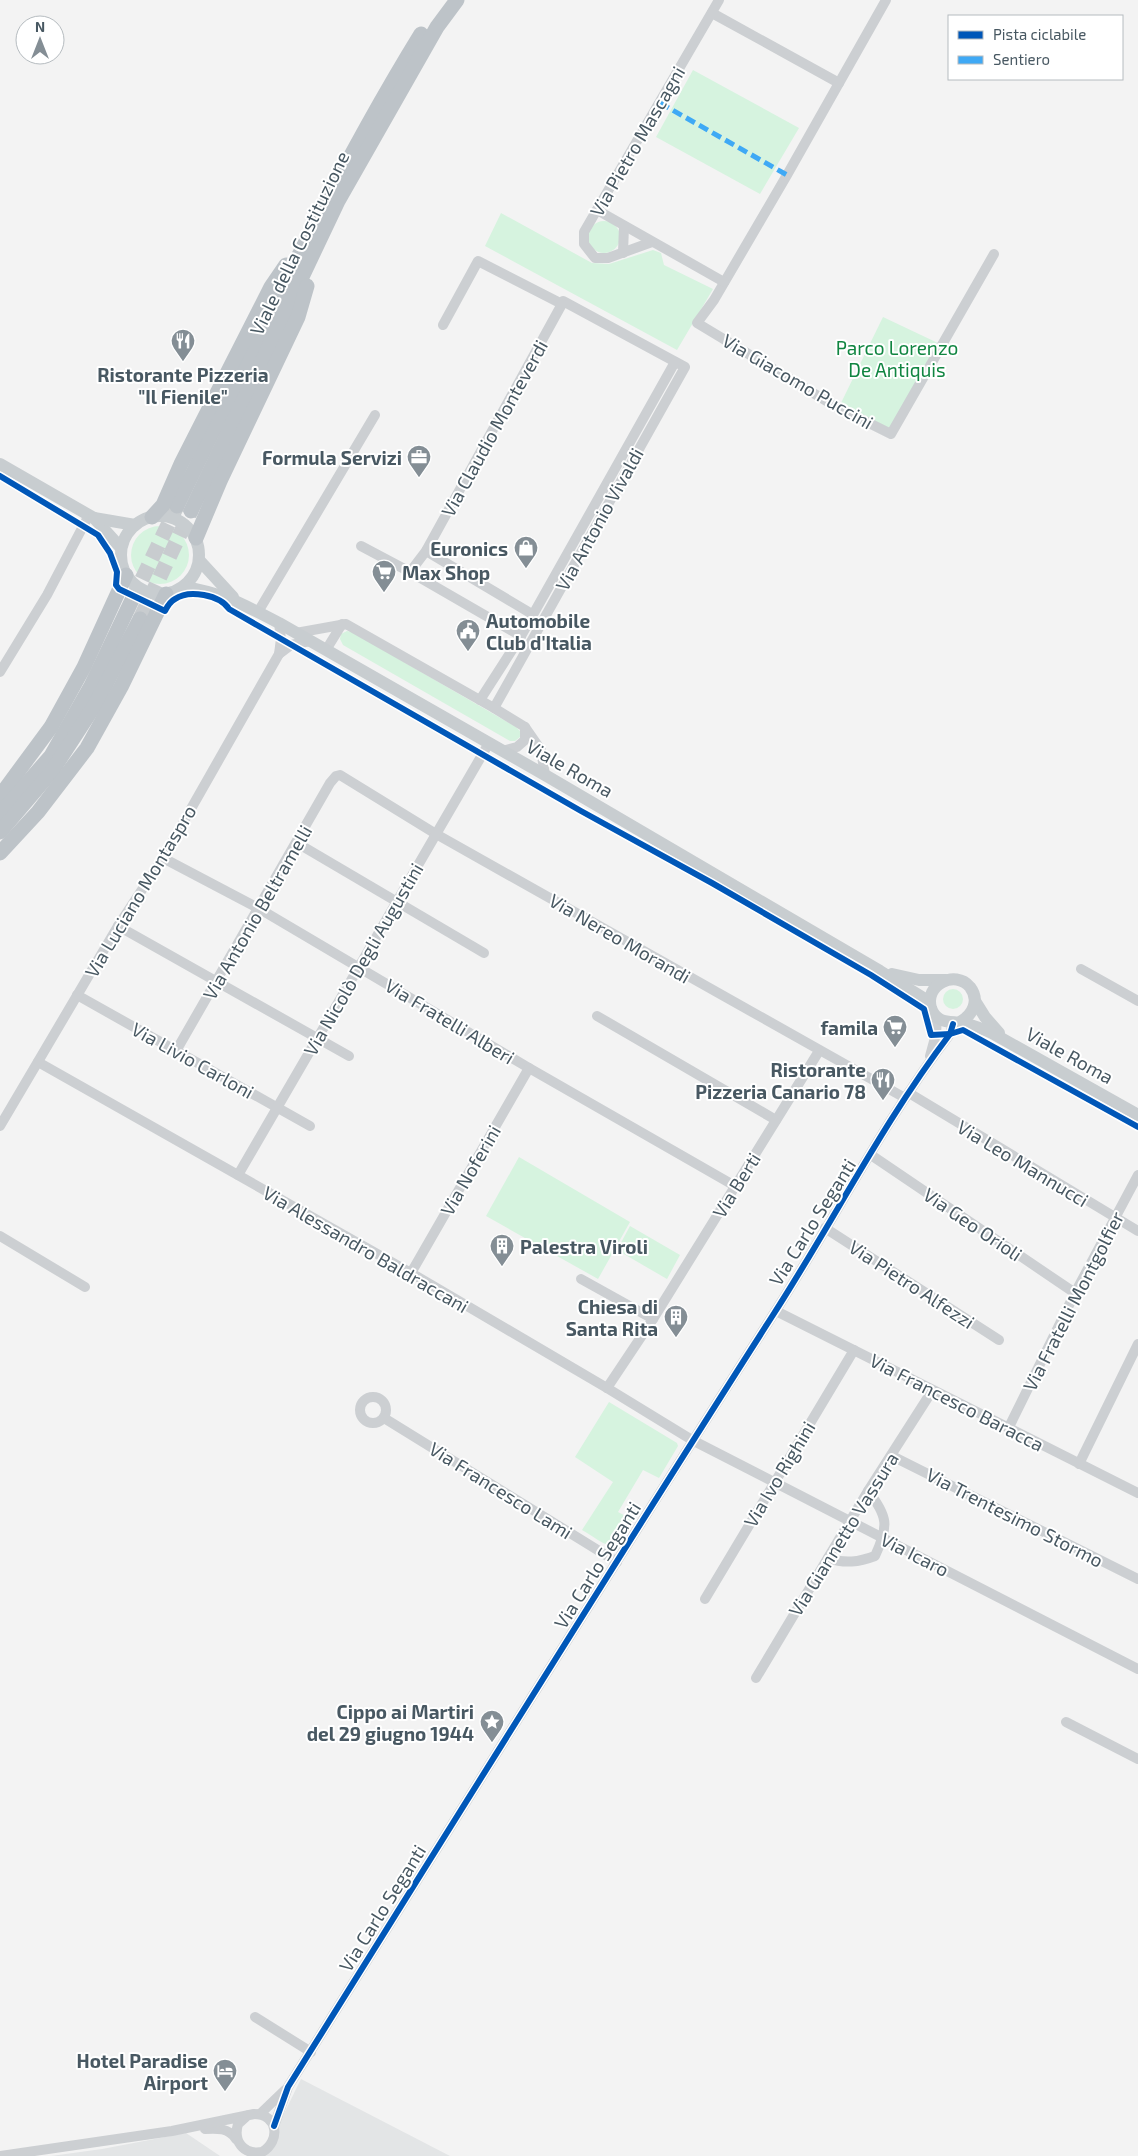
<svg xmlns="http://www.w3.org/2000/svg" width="1138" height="2156" font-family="'Exo 2',sans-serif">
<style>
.airport{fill:#e3e5e6}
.green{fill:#d6f3df}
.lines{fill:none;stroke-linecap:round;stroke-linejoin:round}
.highway-tunnel{stroke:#c8cccf;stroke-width:15;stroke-dasharray:15 8;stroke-linecap:butt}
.minor{stroke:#cccfd2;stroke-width:10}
.major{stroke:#c8cdd0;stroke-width:12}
.highway{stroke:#bdc3c8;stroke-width:15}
.quiet{stroke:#3fa9f5;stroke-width:5;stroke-dasharray:10 5;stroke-linecap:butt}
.cycleway-casing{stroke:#fff;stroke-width:9}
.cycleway{stroke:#0057b8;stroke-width:6}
.labels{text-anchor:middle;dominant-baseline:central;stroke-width:4;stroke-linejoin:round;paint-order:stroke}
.street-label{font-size:19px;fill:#485862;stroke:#fff}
.park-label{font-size:19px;fill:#108541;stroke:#fff}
.poi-label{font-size:19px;font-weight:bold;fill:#485862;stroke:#fff;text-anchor:end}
</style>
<rect width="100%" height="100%" fill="#f3f3f3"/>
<g class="airport">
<polygon points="301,2079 450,2156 263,2156"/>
<polygon points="186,2133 220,2156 51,2156 102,2149"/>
</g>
<g class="green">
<polygon points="693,70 799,128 760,194 656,137"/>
<polygon points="501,213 592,263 609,264 653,250 661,253 664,265 713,289 677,350 485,246"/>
<circle cx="604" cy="237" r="16"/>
<polygon points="883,317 940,344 890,429 841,403"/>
<circle cx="160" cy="555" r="29"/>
<polygon points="347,631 352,632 516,727 520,731 520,737 515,741 510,741 343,645 340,639 341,634"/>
<circle cx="953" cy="999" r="10"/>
<polygon points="519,1157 630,1222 598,1279 486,1216"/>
<polygon points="630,1226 680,1255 667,1279 617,1250"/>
<path d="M 609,1402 L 677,1443 L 678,1446 L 659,1478 L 643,1470 L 618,1512 L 633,1520 C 611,1554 615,1550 582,1530 L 613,1482 L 575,1457 Z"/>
</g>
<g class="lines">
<g class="highway-tunnel">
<polyline points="132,600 177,506"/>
<polyline points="140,619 191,511"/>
</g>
<g class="minor">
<polyline points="886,0 787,175 714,300 697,323 833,405 891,434 994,254"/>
<polyline points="712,13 839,83"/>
<polyline points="597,210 724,282"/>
<polyline points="652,242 608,258 595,258 584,244 584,232 719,0"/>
<polyline points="623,253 624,226"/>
<polyline points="443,325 478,261 562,304 563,301 685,367 494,708"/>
<polyline points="361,546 410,572"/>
<polyline points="426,551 532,614"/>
<polyline points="258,612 375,415"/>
<polyline points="296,633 346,624 494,708 525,727 541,750 545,775"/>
<polyline points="521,636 410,572 426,551 562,304"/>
<polyline points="326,650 342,624"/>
<polyline points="279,654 291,645 310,641"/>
<polyline points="0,672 47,595 89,515"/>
<polyline points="480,700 521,636 675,362"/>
<polyline points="502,751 517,747 525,740 525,727"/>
<polyline points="297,843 484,953"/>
<polyline points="163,858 258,908 529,1068 735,1186"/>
<polyline points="118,926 349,1056"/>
<polyline points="1081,969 1138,1001"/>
<polyline points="77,995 310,1126"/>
<polyline points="597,1016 776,1120"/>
<polyline points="176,1051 330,783 336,776 340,775 436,834 905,1098"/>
<polyline points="930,1056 936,1034 937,1018"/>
<polyline points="38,1062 411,1273 607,1388 692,1440 1138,1669"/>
<polyline points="909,1093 1138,1231"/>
<polyline points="0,1126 118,926 163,858 279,654 281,639 279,623"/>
<polyline points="871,1155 1075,1293"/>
<polyline points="238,1175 489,743"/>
<polyline points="825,1228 999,1340"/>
<polyline points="0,1236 85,1287"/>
<polyline points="411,1273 529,1068"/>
<polyline points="581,1279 653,1319"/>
<polyline points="776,1311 1138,1493"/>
<polyline points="607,1388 653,1319 819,1051"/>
<circle cx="373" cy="1410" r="13"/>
<polyline points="384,1418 617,1562"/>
<polyline points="1009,1427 1075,1293 1138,1175"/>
<polyline points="892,1456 1138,1579"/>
<polyline points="1079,1464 1138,1344"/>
<path d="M 828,1558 C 845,1564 859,1562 875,1556 C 889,1526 888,1516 868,1491"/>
<polyline points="705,1599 854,1350"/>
<polyline points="756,1678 868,1491 932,1391"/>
<polyline points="1066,1722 1138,1759"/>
<polyline points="255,2017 311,2052"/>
<polyline points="260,2114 285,2090"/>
<path d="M 274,2126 L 288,2087 C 449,1830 609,1571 773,1315 C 833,1222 883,1122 950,1034 L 953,1024"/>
<path d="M 205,2129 C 217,2128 229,2128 236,2139"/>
<path d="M 0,2156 L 172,2131 L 254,2114 C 278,2114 281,2141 262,2152 C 243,2155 233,2141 238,2124 L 248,2115"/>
</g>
<g class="major">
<polyline points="0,464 94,518 121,548"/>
<circle cx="160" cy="555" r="39"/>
<polyline points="94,518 135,525"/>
<polyline points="200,561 233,597"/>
<path d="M 184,587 C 223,593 245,605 279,623 L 545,775 L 880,971 L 930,1002"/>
<polyline points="892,974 919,980 946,980"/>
<polyline points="975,1001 985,1017 999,1033"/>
<path d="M 960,1022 C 973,1015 980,1000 970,987 C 955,969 924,985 931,1008 C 937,1026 953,1020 966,1024 C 975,1026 983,1029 992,1033 L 1138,1115"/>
</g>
<g class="highway">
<path d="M 177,506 C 254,347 328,185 421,34"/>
<polyline points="191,511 338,201 437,27 457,0"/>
<polyline points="152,517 163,505 181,464 271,287 286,265"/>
<polyline points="196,538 220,481 298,317 307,286"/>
<polyline points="0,796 51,727 84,667 126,575"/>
<polyline points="0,814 51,756 91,686 132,600"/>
<polyline points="0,832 52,771 95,705 140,619"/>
<polyline points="0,853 38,812 87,748 122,685 166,594"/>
</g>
<polyline class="quiet" points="660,103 787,175"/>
<defs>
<g id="cycleway">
<path d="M 0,476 L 98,535 L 110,553 L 117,572 L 116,585 L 119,589 L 165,611 C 167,607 171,601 175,599 C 189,589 220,595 229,609 L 581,811 L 712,883 L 871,975 L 924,1009 L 931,1035 L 950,1034 L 963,1030 L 1138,1127"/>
<path d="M 274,2126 L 288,2087 C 449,1830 609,1571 773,1315 C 833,1222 883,1122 950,1034 L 953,1024"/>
</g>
</defs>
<use href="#cycleway" class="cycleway-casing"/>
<use href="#cycleway" class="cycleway"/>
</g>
<defs>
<symbol id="restaurant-pin" viewBox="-11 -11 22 30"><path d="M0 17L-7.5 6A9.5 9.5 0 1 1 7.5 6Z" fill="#848e95" stroke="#fff"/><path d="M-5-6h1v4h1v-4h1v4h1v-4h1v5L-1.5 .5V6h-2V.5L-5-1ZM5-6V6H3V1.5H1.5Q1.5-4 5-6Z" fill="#fff"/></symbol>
<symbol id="office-pin" viewBox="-11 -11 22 30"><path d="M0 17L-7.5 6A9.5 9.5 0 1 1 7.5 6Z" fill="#848e95" stroke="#fff"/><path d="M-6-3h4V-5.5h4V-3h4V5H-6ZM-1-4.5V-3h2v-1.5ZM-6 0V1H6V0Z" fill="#fff"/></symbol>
<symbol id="shop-pin" viewBox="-11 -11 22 30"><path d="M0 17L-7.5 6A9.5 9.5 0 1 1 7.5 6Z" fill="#848e95" stroke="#fff"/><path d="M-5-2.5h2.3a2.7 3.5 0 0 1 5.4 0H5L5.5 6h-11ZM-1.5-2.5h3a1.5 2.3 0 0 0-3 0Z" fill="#fff"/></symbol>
<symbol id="supermarket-pin" viewBox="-11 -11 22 30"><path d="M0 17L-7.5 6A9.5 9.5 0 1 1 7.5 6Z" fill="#848e95" stroke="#fff"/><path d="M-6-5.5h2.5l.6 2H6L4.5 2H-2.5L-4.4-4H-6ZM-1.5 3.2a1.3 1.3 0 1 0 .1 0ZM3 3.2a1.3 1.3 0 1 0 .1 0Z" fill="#fff"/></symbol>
<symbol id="civic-pin" viewBox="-11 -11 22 30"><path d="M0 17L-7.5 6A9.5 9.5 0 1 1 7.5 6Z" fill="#848e95" stroke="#fff"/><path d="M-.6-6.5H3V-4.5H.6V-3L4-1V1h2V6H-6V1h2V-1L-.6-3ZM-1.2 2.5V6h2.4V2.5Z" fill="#fff"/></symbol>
<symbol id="building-pin" viewBox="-11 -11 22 30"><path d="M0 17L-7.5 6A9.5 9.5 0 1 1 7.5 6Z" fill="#848e95" stroke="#fff"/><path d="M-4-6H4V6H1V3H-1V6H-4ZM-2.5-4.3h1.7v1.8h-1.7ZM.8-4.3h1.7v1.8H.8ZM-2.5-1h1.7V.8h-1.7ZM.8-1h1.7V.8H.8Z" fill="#fff"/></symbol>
<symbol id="sight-pin" viewBox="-11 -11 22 30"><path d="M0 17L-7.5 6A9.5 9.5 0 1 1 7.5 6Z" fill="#848e95" stroke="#fff"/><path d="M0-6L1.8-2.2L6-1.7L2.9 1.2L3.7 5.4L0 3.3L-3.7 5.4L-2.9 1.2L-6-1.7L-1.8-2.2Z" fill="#fff"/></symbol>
<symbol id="hotel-pin" viewBox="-11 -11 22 30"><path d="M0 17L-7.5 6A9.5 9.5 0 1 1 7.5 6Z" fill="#848e95" stroke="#fff"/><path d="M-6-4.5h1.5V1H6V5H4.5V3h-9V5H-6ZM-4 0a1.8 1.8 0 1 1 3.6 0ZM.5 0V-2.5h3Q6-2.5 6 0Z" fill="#fff"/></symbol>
</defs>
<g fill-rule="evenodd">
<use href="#restaurant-pin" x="169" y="327" width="28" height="38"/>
<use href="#office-pin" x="405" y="443" width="28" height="38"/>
<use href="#shop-pin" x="512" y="534" width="28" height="38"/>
<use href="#supermarket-pin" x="370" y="558" width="28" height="38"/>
<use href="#civic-pin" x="454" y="617" width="28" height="38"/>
<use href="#supermarket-pin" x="881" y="1013" width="28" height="38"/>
<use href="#restaurant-pin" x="869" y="1066" width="28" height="38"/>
<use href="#building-pin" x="488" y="1232" width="28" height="38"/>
<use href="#building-pin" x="662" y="1303" width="28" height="38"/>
<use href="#sight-pin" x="478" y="1708" width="28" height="38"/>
<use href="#hotel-pin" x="211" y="2057" width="28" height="38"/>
</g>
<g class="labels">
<g class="street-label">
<text transform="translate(637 141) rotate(-60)">Via Pietro Mascagni</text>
<text transform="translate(299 243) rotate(-64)">Viale della Costituzione</text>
<text transform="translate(798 381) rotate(30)">Via Giacomo Puccini</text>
<text transform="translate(494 428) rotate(-61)">Via Claudio Monteverdi</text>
<text transform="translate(599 519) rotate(-61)">Via Antonio Vivaldi</text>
<text transform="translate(570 768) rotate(30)">Viale Roma</text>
<text transform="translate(140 891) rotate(-59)">Via Luciano Montaspro</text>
<text transform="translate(257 912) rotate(-60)">Via Antonio Beltramelli</text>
<text transform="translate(620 938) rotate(30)">Via Nereo Morandi</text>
<text transform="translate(363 959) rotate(-60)">Via Nicolò Degli Augustini</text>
<text transform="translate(450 1021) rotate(31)">Via Fratelli Alberi</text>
<text transform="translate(1070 1055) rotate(29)">Viale Roma</text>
<text transform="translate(193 1060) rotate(29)">Via Livio Carloni</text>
<text transform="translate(1023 1163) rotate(31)">Via Leo Mannucci</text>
<text transform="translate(470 1170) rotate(-60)">Via Noferini</text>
<text transform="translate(736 1185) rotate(-58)">Via Berti</text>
<text transform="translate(812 1222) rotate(-58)">Via Carlo Seganti</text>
<text transform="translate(973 1224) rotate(34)">Via Geo Orioli</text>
<text transform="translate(366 1249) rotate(30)">Via Alessandro Baldraccani</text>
<text transform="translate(912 1284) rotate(33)">Via Pietro Alfezzi</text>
<text transform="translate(1073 1301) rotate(-63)">Via Fratelli Montgolfier</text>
<text transform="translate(957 1402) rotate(27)">Via Francesco Baracca</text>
<text transform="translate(779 1474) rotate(-59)">Via Ivo Righini</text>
<text transform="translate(501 1490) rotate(32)">Via Francesco Lami</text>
<text transform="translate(1015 1517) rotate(27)">Via Trentesimo Stormo</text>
<text transform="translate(843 1534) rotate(-58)">Via Giannetto Vassura</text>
<text transform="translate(915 1554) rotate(27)">Via Icaro</text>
<text transform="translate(597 1565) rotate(-58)">Via Carlo Seganti</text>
<text transform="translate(382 1908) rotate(-58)">Via Carlo Seganti</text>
</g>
<g class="park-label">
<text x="897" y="347">Parco Lorenzo<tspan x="897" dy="22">De Antiquis</tspan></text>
</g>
<g class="poi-label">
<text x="183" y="374" text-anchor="middle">Ristorante Pizzeria<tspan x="183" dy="22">"Il Fienile"</tspan></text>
<text x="402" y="457">Formula Servizi</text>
<text x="508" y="548">Euronics</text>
<text x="402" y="572" text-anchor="start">Max Shop</text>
<text x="486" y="620" text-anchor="start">Automobile<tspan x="486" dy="22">Club d'Italia</tspan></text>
<text x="878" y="1027">famila</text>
<text x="866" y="1069">Ristorante<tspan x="866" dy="22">Pizzeria Canario 78</tspan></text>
<text x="520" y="1246" text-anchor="start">Palestra Viroli</text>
<text x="658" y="1306">Chiesa di<tspan x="658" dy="22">Santa Rita</tspan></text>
<text x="474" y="1711">Cippo ai Martiri<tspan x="474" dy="22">del 29 giugno 1944</tspan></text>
<text x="208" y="2060">Hotel Paradise<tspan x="208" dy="22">Airport</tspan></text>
</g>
</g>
<rect x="948" y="15" width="175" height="65" fill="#ffffff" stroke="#b6bcc0"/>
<rect x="958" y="31" width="25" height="8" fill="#0057b8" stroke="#b6bcc0"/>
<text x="993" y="40" font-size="15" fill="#485862">Pista ciclabile</text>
<rect x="958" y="56" width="25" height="8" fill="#3fa9f5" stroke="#b6bcc0"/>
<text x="993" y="65" font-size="15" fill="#485862">Sentiero</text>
<g transform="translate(40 40)"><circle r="24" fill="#ffffff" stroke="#b6bcc0"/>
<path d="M0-4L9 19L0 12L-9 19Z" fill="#848e95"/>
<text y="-8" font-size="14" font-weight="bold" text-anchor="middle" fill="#485862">N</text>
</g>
</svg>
